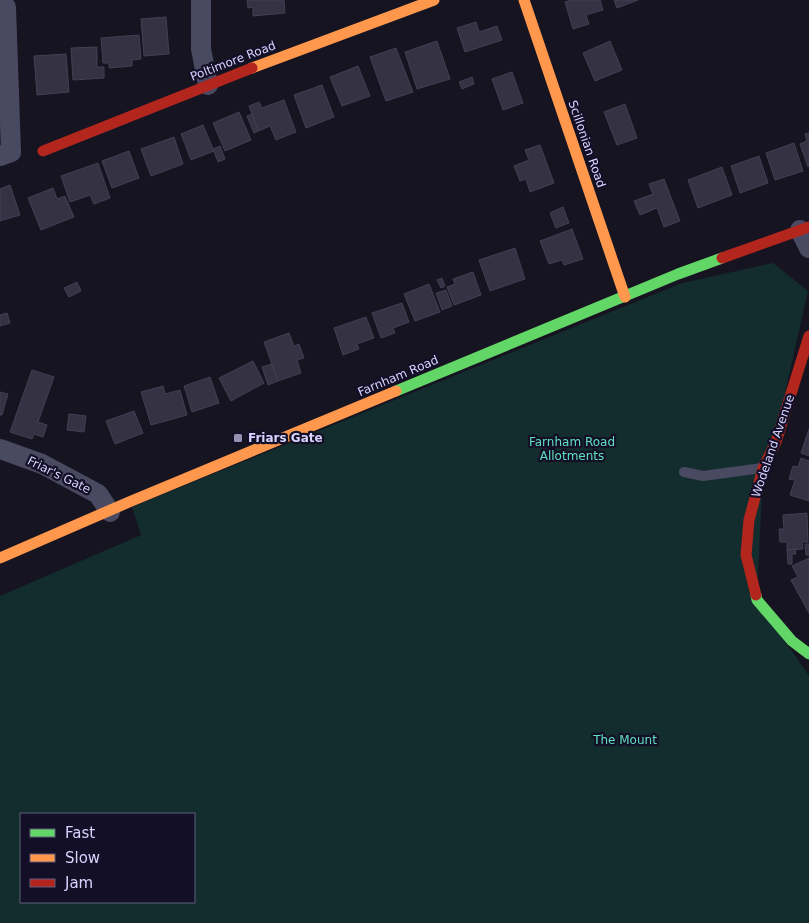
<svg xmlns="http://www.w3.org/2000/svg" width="809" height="923" font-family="'DejaVu Sans',sans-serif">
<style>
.green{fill:#132c2d;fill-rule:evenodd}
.building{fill:#343243;stroke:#433f54}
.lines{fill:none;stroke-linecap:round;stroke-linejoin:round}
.lane{stroke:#4a4962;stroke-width:10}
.street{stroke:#4a4962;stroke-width:20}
.fast{stroke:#63d668;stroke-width:11}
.slow{stroke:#ff974d;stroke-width:11}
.jam{stroke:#b3261e;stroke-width:11}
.poi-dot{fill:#9591b1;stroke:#130f26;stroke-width:2}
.labels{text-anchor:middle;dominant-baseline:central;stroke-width:4.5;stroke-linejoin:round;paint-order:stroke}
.street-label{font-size:12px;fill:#d9d4ff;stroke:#130f26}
.poi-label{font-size:12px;font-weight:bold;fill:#d9d4ff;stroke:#130f26;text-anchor:start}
.park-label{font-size:12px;fill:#5fe0c0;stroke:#130f26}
</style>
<rect width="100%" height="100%" fill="#161421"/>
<path class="green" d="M 773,263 L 808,291 L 774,442 L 763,468 L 757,600 L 809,676 L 809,923 L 0,923 L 0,596 L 141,535 L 132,507 L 682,283 ZM 21,814 L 194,814 L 194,902 L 21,902 Z"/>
<g class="building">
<polygon points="247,0 284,0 285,13 253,16 253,7 248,8"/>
<polygon points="571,0 600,0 603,10 586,15 589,24 573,29 565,2"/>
<polygon points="614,0 638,0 617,8"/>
<polygon points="166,17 169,54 144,56 141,19"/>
<polygon points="476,22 479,32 497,26 502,40 465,52 457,28"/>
<polygon points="139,35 141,59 132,60 132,66 109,68 109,63 103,63 101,38"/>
<polygon points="437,41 450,79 417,89 405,52"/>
<polygon points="610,41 622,70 595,81 583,53"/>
<polygon points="97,47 97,67 104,67 104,78 73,80 71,48"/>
<polygon points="396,48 413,92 386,101 370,57"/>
<polygon points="66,54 69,92 37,95 34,56"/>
<polygon points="358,66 370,96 342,106 330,77"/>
<polygon points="512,72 523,103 503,110 492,79"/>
<polygon points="472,77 474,84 462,89 459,82"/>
<polygon points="322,85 334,117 306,128 294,95"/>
<polygon points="284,100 296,132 276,140 270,126 258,131 249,106 259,102 262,108"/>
<polygon points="625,104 637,138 617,145 604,112"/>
<polygon points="239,112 251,140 225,151 213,123"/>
<polygon points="252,114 258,131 254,133 247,116"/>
<polygon points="203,125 214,151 191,160 181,134"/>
<polygon points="809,133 809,166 808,167 800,144 807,141 805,134"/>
<polygon points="174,137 183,164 151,176 141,149"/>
<polygon points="794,143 803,171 775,180 766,153"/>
<polygon points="540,145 554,183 530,192 526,179 520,181 514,166 529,160 525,150"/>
<polygon points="220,146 225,159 218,162 213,149"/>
<polygon points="129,151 139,178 112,188 102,161"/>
<polygon points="759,156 768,183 740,193 731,166"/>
<polygon points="98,163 110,198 94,204 90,195 70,202 61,176"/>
<polygon points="722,167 732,195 698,208 688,180"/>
<polygon points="664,179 680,221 664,227 657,208 640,215 634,201 653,194 649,184"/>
<polygon points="10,185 20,215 0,221 0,189"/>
<polygon points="53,188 57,199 65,196 74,217 41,230 28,198"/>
<polygon points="563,207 569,223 556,228 550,213"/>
<polygon points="572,229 583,259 564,265 562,260 549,264 540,241"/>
<polygon points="515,248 525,279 490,291 479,260"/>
<polygon points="473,272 481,295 454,305 447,287 455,284 453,279"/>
<polygon points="442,278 445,286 441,288 437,280"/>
<polygon points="77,282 81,291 69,297 64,288"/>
<polygon points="429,284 440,312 415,321 404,294"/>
<polygon points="446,290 452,306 442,310 436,293"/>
<polygon points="402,303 409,322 393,328 395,333 381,338 372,313"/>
<polygon points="7,313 10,323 0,326 0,315"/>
<polygon points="366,317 374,338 357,344 359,349 343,355 334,328"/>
<polygon points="289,333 294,346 299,344 304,358 297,360 301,373 278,381 264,342"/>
<polygon points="253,361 264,383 231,401 219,378"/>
<polygon points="272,364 278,381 268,385 262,367"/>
<polygon points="32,370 54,377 38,422 47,425 43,437 34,434 32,439 10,432"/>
<polygon points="210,377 219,403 192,412 184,386"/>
<polygon points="163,386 165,394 180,390 187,415 151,425 141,392"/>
<polygon points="0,392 8,394 2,415 0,415"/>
<polygon points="134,411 143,433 115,444 106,421"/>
<polygon points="69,414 86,416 84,432 67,430"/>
<polygon points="809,429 809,456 801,453"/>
<polygon points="801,458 809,461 809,501 790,495 795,480 789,479 793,466 798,467"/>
<polygon points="807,513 808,542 802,542 803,549 787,550 787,542 780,542 779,529 784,529 783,515"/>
<polygon points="805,544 809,544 809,555 806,555"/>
<polygon points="795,549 796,554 792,554 792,564 788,564 787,550"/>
<polygon points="809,558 809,613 791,580 798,577 792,566"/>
</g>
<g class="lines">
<polyline class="lane" points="684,472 703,476 762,468"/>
<g class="street">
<polyline points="201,0 201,49 208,85"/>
<polyline points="0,156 11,152 6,7"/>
<polyline points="800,230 809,248"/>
<polyline points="0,449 42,464 98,494 110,512"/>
</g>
<g class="fast">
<polyline points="396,391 678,274 722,258"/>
<polyline points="756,595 757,600 792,641 809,654"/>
</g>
<g class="slow">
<polyline points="524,0 625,297"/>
<polyline points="252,68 434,0"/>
<polyline points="0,558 129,502 396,391"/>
</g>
<g class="jam">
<polyline points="43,151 252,68"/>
<polyline points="722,258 809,227"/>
<polyline points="756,595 746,555 749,520 763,468 776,442 809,336"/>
</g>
</g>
<rect class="poi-dot" x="233" y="433" width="10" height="10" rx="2.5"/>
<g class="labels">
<g class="street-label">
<text transform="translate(233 61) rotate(-21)">Poltimore Road</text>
<text transform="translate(587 144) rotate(71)">Scillonian Road</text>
<text transform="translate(398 376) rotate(-23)">Farnham Road</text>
<text transform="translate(773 446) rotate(-71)">Wodeland Avenue</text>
<text transform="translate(59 475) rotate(26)">Friar's Gate</text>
</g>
<g class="poi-label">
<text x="248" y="438">Friars Gate</text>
</g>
<g class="park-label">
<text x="572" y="442">Farnham Road<tspan x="572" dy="14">Allotments</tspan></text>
<text x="625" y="740">The Mount</text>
</g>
</g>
<rect x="20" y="813" width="175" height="90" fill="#130f26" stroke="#625e7d"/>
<rect x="30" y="829" width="25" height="8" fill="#63d668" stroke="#625e7d"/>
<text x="65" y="838" font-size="15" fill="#d9d4ff">Fast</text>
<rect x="30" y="854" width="25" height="8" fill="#ff974d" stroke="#625e7d"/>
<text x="65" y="863" font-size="15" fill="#d9d4ff">Slow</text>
<rect x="30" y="879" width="25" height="8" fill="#b3261e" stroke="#625e7d"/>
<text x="65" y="888" font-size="15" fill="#d9d4ff">Jam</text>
</svg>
